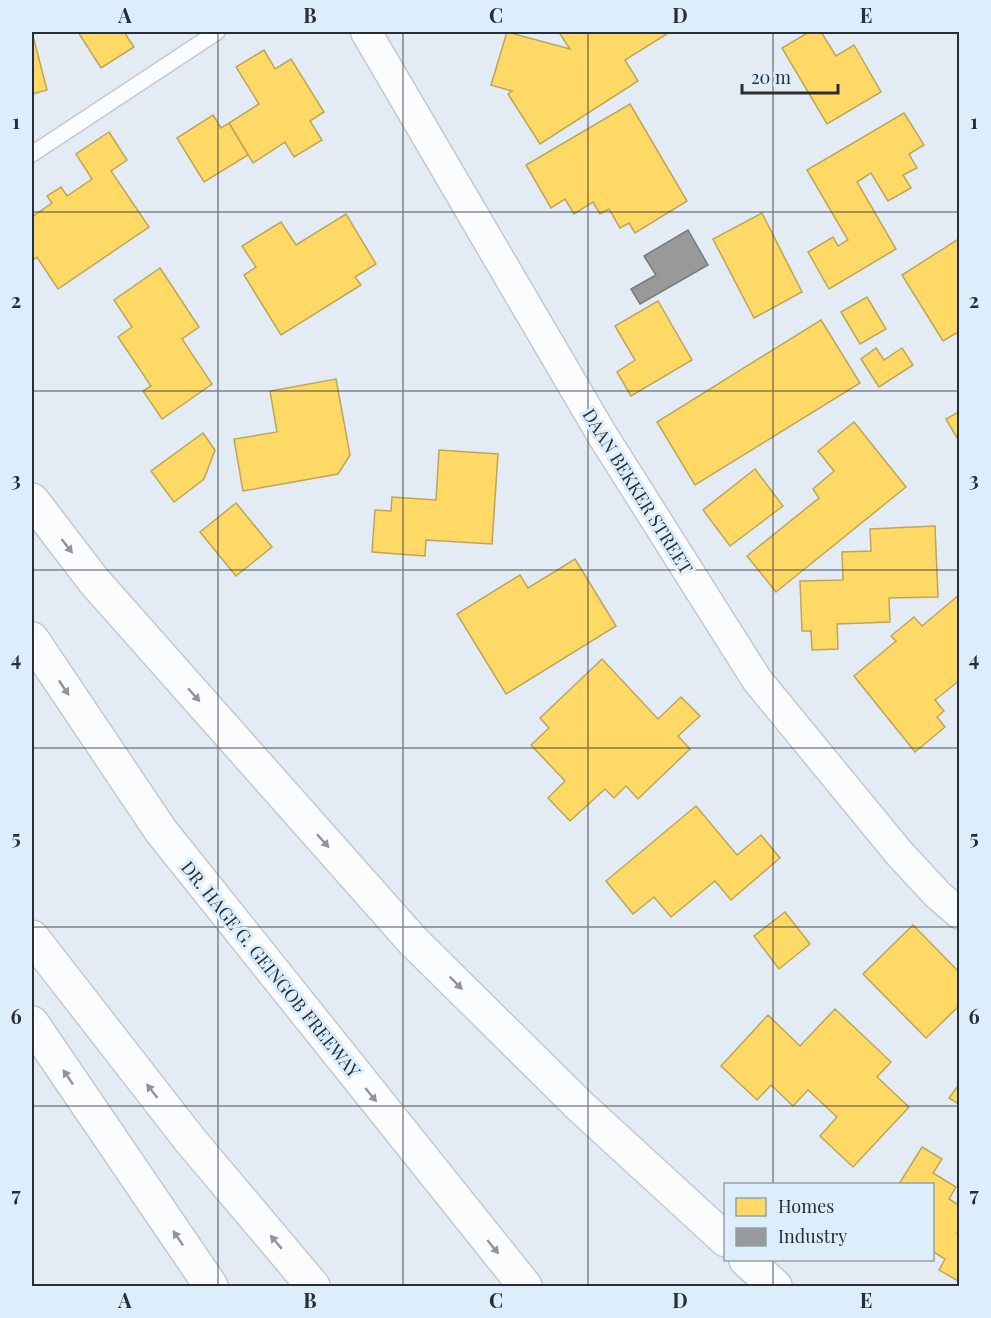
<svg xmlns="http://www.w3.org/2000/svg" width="991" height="1318" font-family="'Playfair Display',serif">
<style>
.homes{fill:#ffd966;stroke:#bea657;stroke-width:1.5}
.industry{fill:#999;stroke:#77797a;stroke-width:1.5}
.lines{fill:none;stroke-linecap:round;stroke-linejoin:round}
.lane-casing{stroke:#c3c9cf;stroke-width:18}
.street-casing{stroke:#c3c9cf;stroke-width:33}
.highway-casing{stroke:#c3c9cf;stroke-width:36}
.lane{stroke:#fbfcfe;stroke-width:15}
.street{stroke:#fbfcfe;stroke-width:30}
.highway{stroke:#fbfcfe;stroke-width:33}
.oneway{fill:#929598}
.grid{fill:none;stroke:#282e33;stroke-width:1.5;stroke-opacity:0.55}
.labels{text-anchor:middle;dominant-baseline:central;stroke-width:6;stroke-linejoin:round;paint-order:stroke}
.street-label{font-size:18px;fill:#282e33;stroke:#dcedfc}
.neatline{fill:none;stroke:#282e33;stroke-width:2}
.grid-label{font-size:20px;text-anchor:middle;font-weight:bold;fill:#282e33}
</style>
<rect width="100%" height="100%" fill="#e3ecf5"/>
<g class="homes">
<polygon points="32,32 47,90 32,94"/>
<polygon points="78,32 124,32 134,47 101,68"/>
<polygon points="507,32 570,49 560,34 564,32 670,32 625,60 638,81 540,144 508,94 512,91 491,85"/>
<polygon points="809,32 821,32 836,56 854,45 881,92 827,124 782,48"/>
<polygon points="264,50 275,69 291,59 324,112 310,121 322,140 294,157 285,142 253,163 229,123 259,104 236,67"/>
<polygon points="630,104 687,201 635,233 629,223 620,228 609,209 600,214 593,202 574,214 565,199 551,208 526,165"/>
<polygon points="904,113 924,145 909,154 917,168 903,175 911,188 888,201 871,173 857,182 896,249 829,289 808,252 833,237 838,246 848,240 807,170"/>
<polygon points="213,115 221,128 229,123 248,155 204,182 177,138"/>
<polygon points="109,132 127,160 111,171 149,227 58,289 37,257 32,261 32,217 52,203 47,196 61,187 67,196 92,179 76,154"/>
<polygon points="762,213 802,292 754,318 713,239"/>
<polygon points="346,214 376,264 355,277 361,285 281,335 244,275 256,267 242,246 281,222 296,245"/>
<polygon points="960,238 960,331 943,341 902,275"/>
<polygon points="160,268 199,327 182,339 212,384 162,419 143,391 151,386 118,337 132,327 114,300"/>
<polygon points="867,297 886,329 860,344 841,312"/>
<polygon points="658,301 692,360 631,396 617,372 635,360 615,326"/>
<polygon points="821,320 860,383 695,485 657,422"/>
<polygon points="876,348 884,360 902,348 913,365 879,387 861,359"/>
<polygon points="336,379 350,455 338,474 243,491 234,439 277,432 270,391"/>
<polygon points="960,411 960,443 946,419"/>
<polygon points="854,422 906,487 776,592 747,556 819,498 813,489 834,471 818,451"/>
<polygon points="203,433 215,450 204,479 174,502 151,471"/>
<polygon points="439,450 498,454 492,544 426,540 425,556 372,552 375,510 391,511 392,497 436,500"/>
<polygon points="755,469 783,506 730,546 703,510"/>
<polygon points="236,503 272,547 236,576 200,532"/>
<polygon points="935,526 938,597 889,598 890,622 837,624 838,649 812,650 811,631 802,631 800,581 843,580 842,552 871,551 870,529"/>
<polygon points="575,559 616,626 506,694 457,614 520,575 528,588"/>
<polygon points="960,594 960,680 935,700 944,711 937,717 945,727 915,752 854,676 896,641 891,636 914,617 922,626"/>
<polygon points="602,659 658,719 681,697 700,716 678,736 690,749 638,799 626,786 614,798 605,789 570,821 548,798 565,781 531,745 549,728 540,718"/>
<polygon points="696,806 737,855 761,835 780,858 731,900 715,881 671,917 654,897 633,914 606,881"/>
<polygon points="785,912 810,944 779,969 754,936"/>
<polygon points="913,925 960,973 960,1005 926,1038 863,974"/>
<polygon points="835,1009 891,1062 877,1077 909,1107 853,1167 820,1136 837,1117 808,1090 793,1106 771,1085 757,1100 721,1066 768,1015 800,1046"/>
<polygon points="960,1083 960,1105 949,1098"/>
<polygon points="922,1147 942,1159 933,1173 956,1187 949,1199 960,1206 960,1229 957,1233 960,1234 960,1282 939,1270 945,1259 932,1251 932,1184 899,1184"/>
</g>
<polygon class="industry" points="688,230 708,265 640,304 631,289 656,275 644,256"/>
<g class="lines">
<defs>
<polyline id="lane" points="32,154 217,32"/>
<polyline id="street" points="366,32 601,433 757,680 899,853 938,895 960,914"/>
<g id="highway">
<polyline points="32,500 94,581 413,941 581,1107 726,1240"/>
<polyline points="32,639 161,831 525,1286"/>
<polyline points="32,937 190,1140 313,1286"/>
<polyline points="32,1023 211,1286"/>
<polyline points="746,1260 775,1286"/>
</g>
</defs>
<use href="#lane" class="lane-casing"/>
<use href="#street" class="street-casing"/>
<use href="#highway" class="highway-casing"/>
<use href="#lane" class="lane"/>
<use href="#street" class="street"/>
<use href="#highway" class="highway"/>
</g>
<defs><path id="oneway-solid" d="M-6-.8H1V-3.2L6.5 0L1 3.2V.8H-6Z" transform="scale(1.5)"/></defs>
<g class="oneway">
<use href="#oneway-solid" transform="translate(67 546) rotate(52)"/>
<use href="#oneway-solid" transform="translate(64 688) rotate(56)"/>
<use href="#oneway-solid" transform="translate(194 695) rotate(49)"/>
<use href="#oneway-solid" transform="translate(323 841) rotate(48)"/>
<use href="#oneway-solid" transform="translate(456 983) rotate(45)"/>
<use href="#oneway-solid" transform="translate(68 1077) rotate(-124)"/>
<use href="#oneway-solid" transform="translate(152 1091) rotate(-128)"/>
<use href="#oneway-solid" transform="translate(371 1095) rotate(51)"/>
<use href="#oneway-solid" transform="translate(178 1238) rotate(-124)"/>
<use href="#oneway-solid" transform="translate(276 1242) rotate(-130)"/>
<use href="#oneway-solid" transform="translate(493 1247) rotate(51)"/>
</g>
<path class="grid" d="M 218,32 L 218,1286M 403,32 L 403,1286M 588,32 L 588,1286M 773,32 L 773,1184M 32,212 L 960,212M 32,391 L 960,391M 32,570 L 960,570M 32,748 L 960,748M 32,927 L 960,927M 32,1106 L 960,1106M 773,1260 L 773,1286"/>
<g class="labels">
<g class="street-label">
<text transform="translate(638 491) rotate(58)">DAAN BEKKER STREET</text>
<text transform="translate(271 969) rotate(51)">DR. HAGE G. GEINGOB FREEWAY</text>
</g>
</g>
<rect width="991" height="1318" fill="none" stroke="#dcedfc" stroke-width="66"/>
<rect x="724" y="1183" width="210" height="78" fill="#dcedfc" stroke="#94a1ac" stroke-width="1.5"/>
<rect x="736" y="1198" width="30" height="18" fill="#ffd966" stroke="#94a1ac" stroke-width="1.5"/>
<text x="778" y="1213" font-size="18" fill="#282e33">Homes</text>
<rect x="736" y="1228" width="30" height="18" fill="#999999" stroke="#94a1ac" stroke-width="1.5"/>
<text x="778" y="1243" font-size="18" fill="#282e33">Industry</text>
<path d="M742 84v9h96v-9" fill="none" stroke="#282e33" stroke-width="3"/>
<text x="751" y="84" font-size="18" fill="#282e33" stroke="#dcedfc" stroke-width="4.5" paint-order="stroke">20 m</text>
<rect x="33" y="33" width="925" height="1252" class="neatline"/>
<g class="grid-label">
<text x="125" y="23">A</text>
<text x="310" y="23">B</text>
<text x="496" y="23">C</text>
<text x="680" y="23">D</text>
<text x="866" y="23">E</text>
<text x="16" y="129">1</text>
<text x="974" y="129">1</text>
<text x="16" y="308">2</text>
<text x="974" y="308">2</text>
<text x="16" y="487">3</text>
<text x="974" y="487">3</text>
<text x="16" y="666">4</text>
<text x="974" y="666">4</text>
<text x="16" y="845">5</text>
<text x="974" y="845">5</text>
<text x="16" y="1024">6</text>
<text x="974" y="1024">6</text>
<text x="16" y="1202">7</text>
<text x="974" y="1202">7</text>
<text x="125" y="1308">A</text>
<text x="310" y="1308">B</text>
<text x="496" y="1308">C</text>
<text x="680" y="1308">D</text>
<text x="866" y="1308">E</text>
</g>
</svg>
